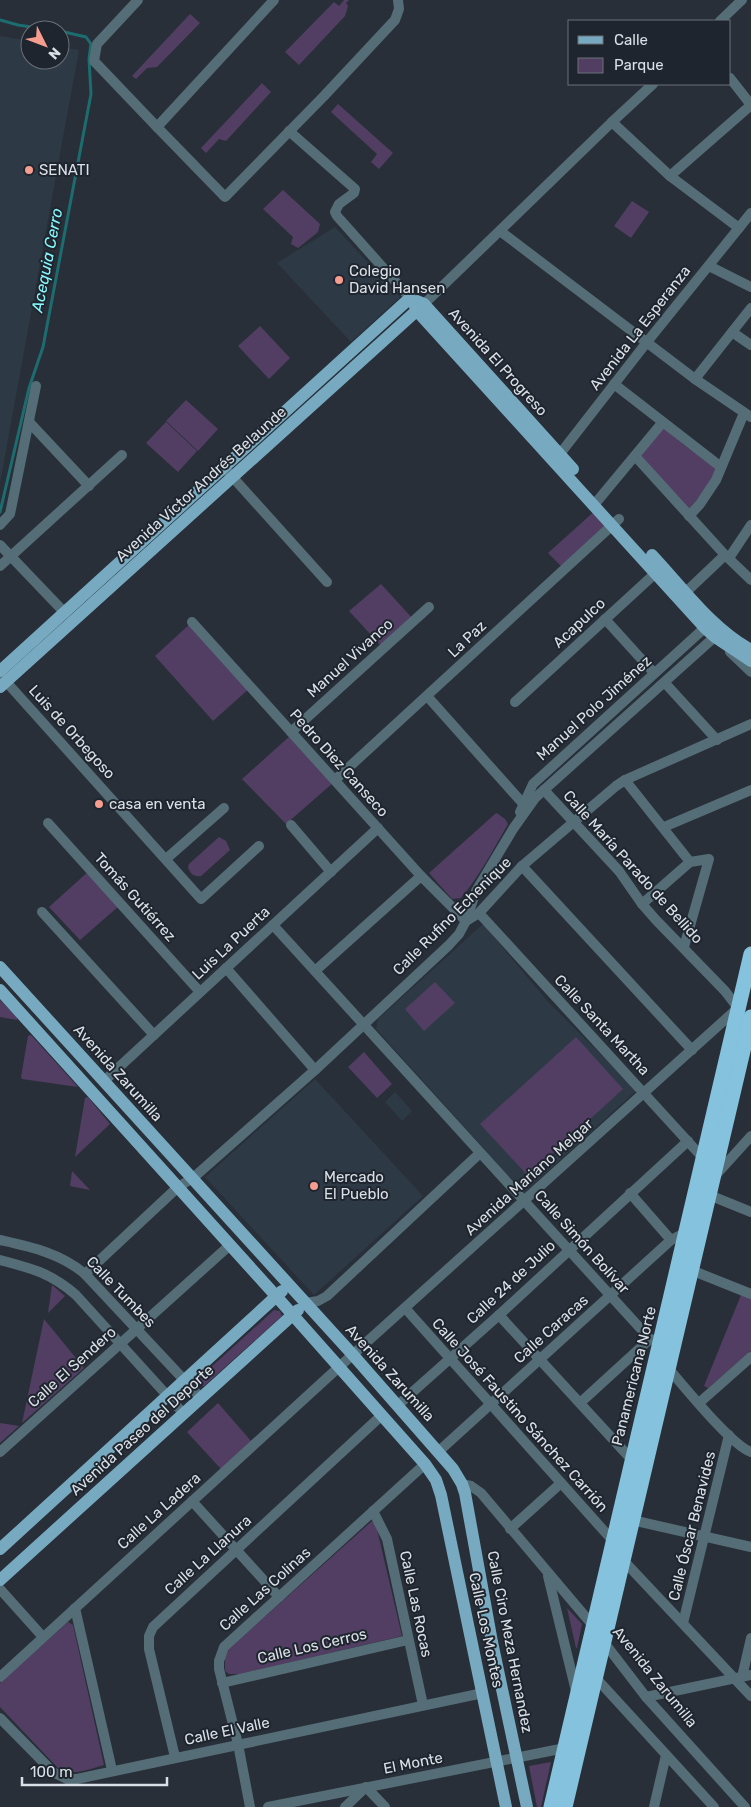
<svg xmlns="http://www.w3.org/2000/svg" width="751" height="1807" font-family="Rubik,sans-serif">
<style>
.built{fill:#2e3946}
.green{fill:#523e63}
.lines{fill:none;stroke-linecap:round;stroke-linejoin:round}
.stream{stroke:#1c6c70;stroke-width:3}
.minor{stroke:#546d77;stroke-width:10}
.major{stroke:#77aac0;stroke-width:12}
.highway{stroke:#84c2dd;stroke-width:15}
.poi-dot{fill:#f59d8e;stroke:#1e252e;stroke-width:2}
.labels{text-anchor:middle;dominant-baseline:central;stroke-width:4;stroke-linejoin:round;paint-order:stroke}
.poi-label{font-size:15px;fill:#dbe0e6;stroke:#1e252e;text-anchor:start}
.street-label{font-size:15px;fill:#dbe0e6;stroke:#1e252e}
.water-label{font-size:16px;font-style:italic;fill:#87f9fe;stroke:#1e252e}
</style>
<rect width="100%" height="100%" fill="#282f38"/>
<g class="built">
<polygon points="0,36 30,41 30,60 60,60 60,47 79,50 0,483"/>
<polygon points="335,227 400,297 351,342 277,263"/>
<polygon points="483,924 549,1003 637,1090 524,1193 376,1029 378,1019"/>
<polygon points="315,1079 423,1196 314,1295 205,1177"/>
<polygon points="395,1092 412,1111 402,1121 385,1102"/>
</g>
<g class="green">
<polygon points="344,0 349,0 346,3 348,6 345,16 299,65 285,52 334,2 339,6"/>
<polygon points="190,14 200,23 157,67 147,68 136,79 132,76"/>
<polygon points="262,83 271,92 226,141 219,139 206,153 201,148"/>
<polygon points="338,104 393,153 379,169 371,162 377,154 331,112"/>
<polygon points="283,190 320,224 318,232 298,248 291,244 293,237 263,209"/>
<polygon points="632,201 649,212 631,238 614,226"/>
<polygon points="260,326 290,358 269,379 238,346"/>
<polygon points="186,400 218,429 198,451 166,421"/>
<polygon points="166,422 197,451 178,472 146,443"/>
<polygon points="663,427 684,445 717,468 705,490 688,510 639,455"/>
<polygon points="597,509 611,523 562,567 548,553"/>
<polygon points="381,584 414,620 383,648 349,611"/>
<polygon points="192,622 251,687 213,721 155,656"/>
<polygon points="291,735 334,782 286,824 242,779"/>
<path d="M 497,813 L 505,819 L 508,824 C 493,850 480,875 461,898 L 452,899 L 429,873 L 495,814 Z"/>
<path d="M 219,837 L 226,841 L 230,850 L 201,876 C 194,877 190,874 188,867 L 189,864 Z"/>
<polygon points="90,870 119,906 80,940 49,907"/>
<polygon points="435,982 455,1003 424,1031 405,1009"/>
<polygon points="0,1000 17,1017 17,1020 0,1017"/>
<polygon points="31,1035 78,1087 22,1079 21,1077 28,1036"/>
<polygon points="576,1037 623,1089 528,1176 480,1124"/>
<polygon points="364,1052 392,1084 377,1098 348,1067"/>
<polygon points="88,1097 110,1124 75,1157 85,1098"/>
<polygon points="72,1171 90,1190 70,1186"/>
<polygon points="52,1285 65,1296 48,1313"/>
<polygon points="741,1295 751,1299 751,1351 708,1388 704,1386"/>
<polygon points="274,1310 280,1311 282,1316 204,1386 200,1385 198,1379"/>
<polygon points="44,1319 84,1368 22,1423"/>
<polygon points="218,1403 251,1441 221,1469 187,1432"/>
<polygon points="0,1423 19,1426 0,1443"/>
<polygon points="372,1521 376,1525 402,1636 240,1674 229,1674 225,1671 225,1657 229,1649"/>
<polygon points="567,1608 582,1624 577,1648 576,1648"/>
<path d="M 68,1622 L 73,1625 L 104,1765 C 89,1769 73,1777 58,1768 L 0,1707 L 0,1683 Z"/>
<polygon points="551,1762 541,1807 537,1807 529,1766"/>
</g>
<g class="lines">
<g class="stream">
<polyline points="0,20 18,25 51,30"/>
<polyline points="0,512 29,388 43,347 91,94 89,59 91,44 86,37 60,31"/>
</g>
<g class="minor">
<polyline points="138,0 97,44 94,61 157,127"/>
<polyline points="274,0 157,127 225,197 324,96 395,20 399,9 398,0"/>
<polyline points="720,21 742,0"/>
<polyline points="730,78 751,105"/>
<polyline points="612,122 653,84"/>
<polyline points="289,131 355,189 354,193 339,204 335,212 337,216 410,298"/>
<polyline points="670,176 751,105"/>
<polyline points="500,231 695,379 751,417"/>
<polyline points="709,266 751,287"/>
<polyline points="424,304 612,122 670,176 739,228"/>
<polyline points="732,332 751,345"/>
<polyline points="695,379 751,308"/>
<polyline points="614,384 721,467"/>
<polyline points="29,422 89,486"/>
<polyline points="635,456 725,555 751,580"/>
<polyline points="556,459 647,342 751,213"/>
<polyline points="228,472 327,582"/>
<polyline points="594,505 662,423"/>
<polyline points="689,516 700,504 716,480 744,413"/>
<polyline points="0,525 10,514 36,386"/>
<polyline points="0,545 65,613"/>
<polyline points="729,558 751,525"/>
<polyline points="0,566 122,455"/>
<polyline points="686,592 725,555"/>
<polyline points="605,619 654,673"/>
<polyline points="192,622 421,876 466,921"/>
<polyline points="730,652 751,672"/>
<polyline points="1,676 201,899 259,846"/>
<polyline points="665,683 717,740"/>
<polyline points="427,696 526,807"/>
<polyline points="515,702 660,569"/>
<polyline points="291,732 429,607"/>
<polyline points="335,780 619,519"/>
<polyline points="625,780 690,862"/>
<polyline points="520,812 533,784 710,623"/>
<polyline points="48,823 200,992"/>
<polyline points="291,825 331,872"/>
<polyline points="664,827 751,790"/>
<polyline points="166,859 224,808"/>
<polyline points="522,866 692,1050"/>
<polyline points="642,904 690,862 709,859 684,947"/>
<polyline points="42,912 154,1035"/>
<polyline points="479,913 703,1158"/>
<polyline points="466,921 476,891 513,829 535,798 719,633"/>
<polyline points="273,925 650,1339 660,1341"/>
<polyline points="226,968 315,1070"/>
<polyline points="315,971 421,876"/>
<polyline points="104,1081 378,828"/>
<polyline points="715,1176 751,1136"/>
<polyline points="630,1193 671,1240"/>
<polyline points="709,1195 751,1212"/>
<path d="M 0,1240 C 31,1247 60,1253 85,1274 L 201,1398"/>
<path d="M 0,1260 C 31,1268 51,1273 76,1295 L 184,1414"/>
<polyline points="691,1270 751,1294"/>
<polyline points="85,1274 178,1187 193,1178 315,1070 449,945 459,934 466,921 479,913 522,866 616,786 625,780 751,724"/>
<polyline points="306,1303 318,1301 327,1296 480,1153"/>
<polyline points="405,1308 613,1541"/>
<polyline points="499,1315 632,1460"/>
<path d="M 668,1368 C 684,1386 731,1445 751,1452"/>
<polyline points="580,1403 650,1339"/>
<polyline points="699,1403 751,1357"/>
<polyline points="398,1405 499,1315 688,1141"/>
<polyline points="0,1452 230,1245"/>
<polyline points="438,1452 671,1240 687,1232"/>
<polyline points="462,1484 471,1486 481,1493 595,1628"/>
<polyline points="192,1501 279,1597"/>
<polyline points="373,1511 387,1539 423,1705"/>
<polyline points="632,1520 751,1547"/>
<polyline points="510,1529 561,1483"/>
<polyline points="622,1559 751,1696"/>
<polyline points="548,1576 576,1691"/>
<polyline points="0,1589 43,1637"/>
<polyline points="75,1608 112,1770"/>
<polyline points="683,1623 729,1435"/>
<polyline points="603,1641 646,1697 745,1807"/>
<polyline points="0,1677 339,1367 738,1008 725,991 656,920 642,904 619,871 544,790"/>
<polyline points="742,1677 751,1638"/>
<polyline points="596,1678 714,1807"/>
<polyline points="222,1683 408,1640"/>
<polyline points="646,1697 751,1675"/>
<polyline points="0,1718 53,1772 67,1779 77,1779 483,1693"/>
<polyline points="175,1757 149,1649 149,1636 153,1627 382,1415"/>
<polyline points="250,1807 238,1744 219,1669 219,1661 224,1647 425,1464"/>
<polyline points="268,1807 565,1748"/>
<polyline points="345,1807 366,1787 385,1807"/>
<polyline points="654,1807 666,1755"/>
</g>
<g class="major">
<polyline points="417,301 424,304 573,469"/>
<polyline points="414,304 417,311 705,628 715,637 751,661"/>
<path d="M 652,555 C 683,588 711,628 751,650"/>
<polyline points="0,671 410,298"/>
<polyline points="0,687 424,304"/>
<polyline points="0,967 353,1355 453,1469 462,1484 465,1493 492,1642 527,1807"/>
<polyline points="0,990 276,1296 425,1464 436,1480 441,1495 506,1807"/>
<polyline points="0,1549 282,1291"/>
<polyline points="0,1580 298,1310"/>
</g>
<g class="highway">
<polyline points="551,1807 751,954"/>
<polyline points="565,1807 751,1017"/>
</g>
</g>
<g class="poi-dot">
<circle cx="29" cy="170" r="5"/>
<circle cx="339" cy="280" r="5"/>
<circle cx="99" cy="804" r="5"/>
<circle cx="314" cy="1186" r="5"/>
</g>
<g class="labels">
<g class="poi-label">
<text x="39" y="170">SENATI</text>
<text x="349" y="271">Colegio<tspan x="349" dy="17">David Hansen</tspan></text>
<text x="109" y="804">casa en venta</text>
<text x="324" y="1177">Mercado<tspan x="324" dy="17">El Pueblo</tspan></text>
</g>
<g class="street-label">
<text transform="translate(640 328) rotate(-52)">Avenida La Esperanza</text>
<text transform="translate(498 362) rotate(48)">Avenida El Progreso</text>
<text transform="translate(201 484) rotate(-42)">Avenida Víctor Andrés Belaunde</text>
<text transform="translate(579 623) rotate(-43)">Acapulco</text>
<text transform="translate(467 639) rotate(-43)">La Paz</text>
<text transform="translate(350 658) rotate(-42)">Manuel Vivanco</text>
<text transform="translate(594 708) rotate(-42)">Manuel Polo Jiménez</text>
<text transform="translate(72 732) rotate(48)">Luis de Orbegoso</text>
<text transform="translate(339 763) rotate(48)">Pedro Diez Canseco</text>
<text transform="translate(633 867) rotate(48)">Calle María Parado de Bellido</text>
<text transform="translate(135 897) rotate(48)">Tomás Gutiérrez</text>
<text transform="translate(452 916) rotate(-45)">Calle Rufino Echenique</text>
<text transform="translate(231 943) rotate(-43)">Luis La Puerta</text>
<text transform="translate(602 1025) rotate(47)">Calle Santa Martha</text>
<text transform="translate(118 1073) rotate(48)">Avenida Zarumilla</text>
<text transform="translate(529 1177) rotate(-42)">Avenida Mariano Melgar</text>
<text transform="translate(582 1242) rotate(48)">Calle Simón Bolívar</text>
<text transform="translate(511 1282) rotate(-43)">Calle 24 de Julio</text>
<text transform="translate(121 1292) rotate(46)">Calle Tumbes</text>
<text transform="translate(551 1329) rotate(-42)">Calle Caracas</text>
<text transform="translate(72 1367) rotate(-42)">Calle El Sendero</text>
<text transform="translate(390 1373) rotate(48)">Avenida Zarumilla</text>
<text transform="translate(634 1376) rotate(-76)">Panamericana Norte</text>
<text transform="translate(520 1415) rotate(48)">Calle José Faustino Sánchez Carrión</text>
<text transform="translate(142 1430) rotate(-42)">Avenida Paseo del Deporte</text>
<text transform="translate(159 1511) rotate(-42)">Calle La Ladera</text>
<text transform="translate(692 1526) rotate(-76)">Calle Óscar Benavides</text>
<text transform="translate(208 1555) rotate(-42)">Calle La Llanura</text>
<text transform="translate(265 1589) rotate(-42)">Calle Las Colinas</text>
<text transform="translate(416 1604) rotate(78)">Calle Las Rocas</text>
<text transform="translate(486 1630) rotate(78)">Calle Los Montes</text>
<text transform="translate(510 1642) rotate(79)">Calle Ciro Meza Hernandez</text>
<text transform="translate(312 1646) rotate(-13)">Calle Los Cerros</text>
<text transform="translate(655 1677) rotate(51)">Avenida Zarumilla</text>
<text transform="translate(227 1731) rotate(-12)">Calle El Valle</text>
<text transform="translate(413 1763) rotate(-11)">El Monte</text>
</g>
<g class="water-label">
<text transform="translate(47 260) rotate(-79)">Acequia Cerro</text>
</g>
</g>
<rect x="568" y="20" width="162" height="65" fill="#1e252e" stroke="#6a7078"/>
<rect x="578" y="36" width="25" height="8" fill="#77aac0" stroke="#6a7078"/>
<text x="614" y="45" font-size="15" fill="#dbe0e6">Calle</text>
<rect x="578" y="58" width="25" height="15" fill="#523e63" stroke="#6a7078"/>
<text x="614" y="70" font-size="15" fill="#dbe0e6">Parque</text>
<g transform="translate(45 45) rotate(132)"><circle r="24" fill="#1e252e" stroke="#6a7078"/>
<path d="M0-4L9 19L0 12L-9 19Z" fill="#f59d8e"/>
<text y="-8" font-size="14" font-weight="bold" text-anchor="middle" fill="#dbe0e6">N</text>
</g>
<path d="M22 1777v8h145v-8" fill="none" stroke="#dbe0e6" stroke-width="2.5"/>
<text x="30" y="1777" font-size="15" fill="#dbe0e6" stroke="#1e252e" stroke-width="4" paint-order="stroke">100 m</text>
</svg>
